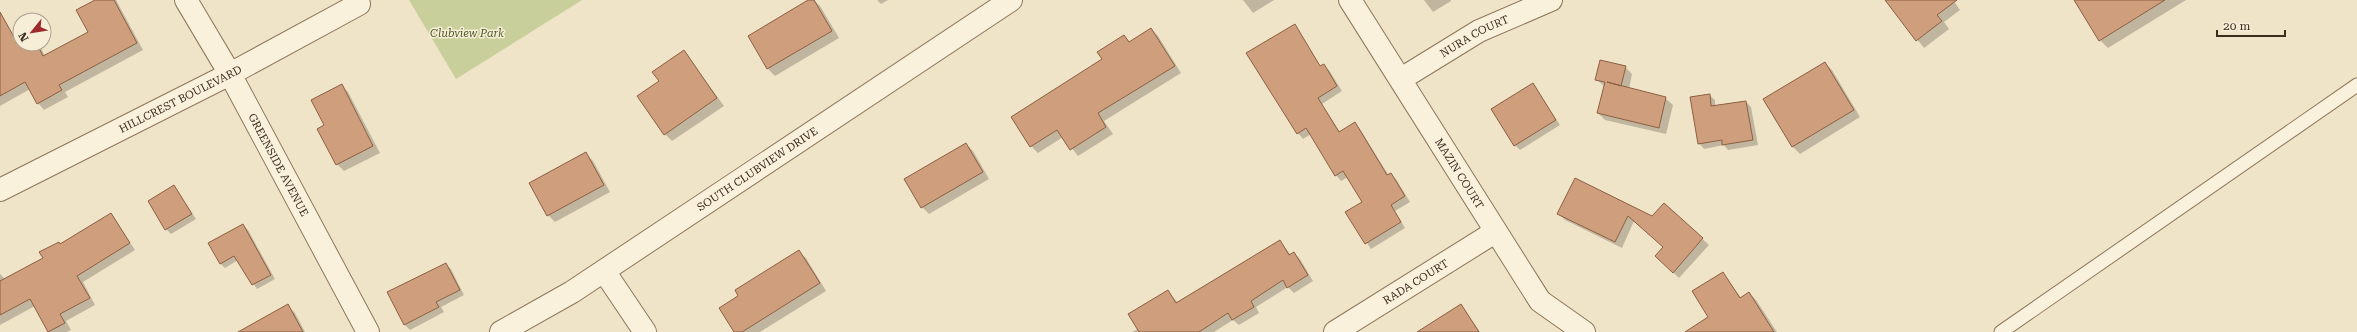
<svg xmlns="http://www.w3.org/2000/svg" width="2357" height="332" font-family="'Roboto Serif',serif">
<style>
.green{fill:#c9cf9b}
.shadow{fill:#0003}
.building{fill:#cf9f7d;stroke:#8d5f41}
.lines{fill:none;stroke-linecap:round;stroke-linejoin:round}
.service-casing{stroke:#8d765c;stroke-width:15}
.minor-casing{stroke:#8d765c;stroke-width:24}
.service{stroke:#faf1dc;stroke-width:13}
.minor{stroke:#faf1dc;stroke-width:22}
.labels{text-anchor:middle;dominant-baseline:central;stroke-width:3;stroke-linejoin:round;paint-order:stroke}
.park-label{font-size:11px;font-style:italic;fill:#4d5a26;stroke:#f7eed8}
.street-label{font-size:11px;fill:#3d2e20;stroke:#f7eed8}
</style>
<rect width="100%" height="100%" fill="#f0e4c8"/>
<polygon class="green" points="409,0 582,0 456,79"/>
<g class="shadow">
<polygon points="98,0 116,0 143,50 65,92 68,97 44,110 38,103 30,89 0,106 0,40 12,34 15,38 20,35 20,44 39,44 45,56 90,33"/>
<polygon points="810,0 814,0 820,6 839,38 775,76 768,69 749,36"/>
<polygon points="877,0 888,0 881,4"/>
<polygon points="1243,0 1274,0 1253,13"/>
<polygon points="1424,0 1451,0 1451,1 1433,12"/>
<polygon points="1886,0 1953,0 1960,10 1944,22 1949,29 1924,48"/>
<polygon points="2075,0 2186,0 2108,48 2100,40"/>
<polygon points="1294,26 1321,67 1323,65 1329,70 1342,91 1322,104 1340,132 1355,124 1360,129 1389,176 1391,174 1396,179 1410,202 1395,211 1405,228 1371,249 1346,212 1364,202 1348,177 1341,181 1336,175 1311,134 1303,139 1298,133"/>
<polygon points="1151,29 1158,36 1181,73 1104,121 1113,134 1078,156 1063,137 1038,153 1031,146 1103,59 1124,36 1130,42"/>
<polygon points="684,51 724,106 672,141 665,134 660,81"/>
<polygon points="1825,63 1832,70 1860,117 1800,154 1793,147 1765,100"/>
<polygon points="1625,67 1632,74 1629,89 1665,98 1673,105 1666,134 1605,120 1598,113 1605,87 1596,79"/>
<polygon points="1533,84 1560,125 1520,150 1515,145"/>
<polygon points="341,85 348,92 380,153 344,171 337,164 326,126"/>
<polygon points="1709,95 1715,100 1715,107 1746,102 1751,107 1758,145 1728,150 1724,145 1704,149 1699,143"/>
<polygon points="966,144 973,151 989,179 929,214 922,207"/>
<polygon points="586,154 593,161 610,192 555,222 548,215"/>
<polygon points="1576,179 1653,217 1664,204 1709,245 1679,278 1662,262 1664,247 1634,221 1622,248 1565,220 1559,214"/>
<polygon points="174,186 196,219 171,234 166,229"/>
<polygon points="111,214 135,250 83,282 95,305 66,321 71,330 67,332 49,332 35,306 0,325 0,274 5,279 44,258 61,245"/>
<polygon points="243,225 248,230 275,279 257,289 238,260 225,268 220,263"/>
<polygon points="1280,241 1291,255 1294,253 1300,259 1313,281 1294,293 1288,287 1256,307 1259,313 1239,325 1233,320 1214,332 1132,332 1138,329 1168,291 1178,303"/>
<polygon points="799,252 806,258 826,291 760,332 735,332 740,296"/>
<polygon points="446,264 451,269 464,295 441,307 444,312 410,330 404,324"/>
<polygon points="1723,273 1741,298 1749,293 1756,300 1777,332 1709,332 1710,318"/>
<polygon points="1461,305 1480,332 1435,332"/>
<polygon points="288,306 295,313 305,332 240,332"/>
</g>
<g class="building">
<polygon points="95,0 114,0 137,43 59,85 62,90 37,104 25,82 0,96 0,12 14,37 20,34 20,44 37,44 43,56 88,32 76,10"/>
<polygon points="808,0 814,0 832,31 767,69 748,36"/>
<polygon points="1885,0 1957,0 1937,15 1942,21 1916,41"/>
<polygon points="2074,0 2165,0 2099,41"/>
<polygon points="1295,24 1320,66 1324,64 1337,86 1318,98 1339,132 1355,122 1387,175 1391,173 1405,196 1391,205 1401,222 1365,244 1345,212 1362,202 1343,171 1335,176 1306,128 1297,134 1246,53"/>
<polygon points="1151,28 1175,66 1098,113 1106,127 1070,150 1057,130 1030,147 1011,117 1102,59 1097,52 1124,35 1129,42"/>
<polygon points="684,50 717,98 664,135 637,96 659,81 652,72"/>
<polygon points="1600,60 1626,66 1621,86 1607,82 1666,97 1659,128 1597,113 1605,82 1595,80"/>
<polygon points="1825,62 1854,110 1792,147 1763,99"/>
<polygon points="1533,83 1556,120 1514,146 1491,109"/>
<polygon points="342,84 373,146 336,165 317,129 324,125 311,100"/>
<polygon points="1710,94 1711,106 1746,101 1753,140 1722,145 1722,140 1698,144 1690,97"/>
<polygon points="966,143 983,172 921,208 904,179"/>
<polygon points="586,152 604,185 547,216 529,183"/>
<polygon points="1575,178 1652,216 1664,203 1703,238 1673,273 1655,256 1663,247 1628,216 1615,242 1557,214"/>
<polygon points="174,185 192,214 165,230 148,201"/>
<polygon points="111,213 130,243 77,276 90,298 60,314 65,323 48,332 30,299 0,315 0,281 43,258 39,252 59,242 60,244"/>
<polygon points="243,224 271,275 252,285 234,256 220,264 208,243"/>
<polygon points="1280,240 1289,255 1294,252 1308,275 1287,288 1283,280 1251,301 1254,307 1232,320 1228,313 1199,332 1139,332 1128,314 1168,290 1176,303"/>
<polygon points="799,250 820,283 742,332 734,332 719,308 738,296 735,290"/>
<polygon points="446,263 460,290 436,302 439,307 404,325 387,292"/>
<polygon points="1723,272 1740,298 1749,292 1774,332 1685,332 1708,317 1692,291"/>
<polygon points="288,304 303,332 238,332"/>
<polygon points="1461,304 1479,332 1417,332"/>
</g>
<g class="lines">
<defs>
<polyline id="service" points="2001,332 2357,85"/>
<g id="minor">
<path id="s1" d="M 186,0 L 230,74 L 368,332"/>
<path id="s2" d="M 1350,0 L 1540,301 L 1584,332"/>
<path id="s3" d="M 1401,79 L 1479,31 L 1551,0"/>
<path id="s4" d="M 0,190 L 230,74 L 359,4"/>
<polyline points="604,271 645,332"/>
<path id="s5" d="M 501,332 L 572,292 L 1011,0"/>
<path id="s6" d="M 1335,332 L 1495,232"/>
</g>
</defs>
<use href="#service" class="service-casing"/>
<use href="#minor" class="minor-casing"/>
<use href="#service" class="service"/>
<use href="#minor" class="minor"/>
</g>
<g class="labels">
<g class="park-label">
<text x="467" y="33">Clubview Park</text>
</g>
<g class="street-label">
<text stroke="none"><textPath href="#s3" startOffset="85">NURA COURT</textPath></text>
<text stroke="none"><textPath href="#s4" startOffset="202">HILLCREST BOULEVARD</textPath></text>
<text stroke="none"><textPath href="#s1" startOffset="189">GREENSIDE AVENUE</textPath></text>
<text stroke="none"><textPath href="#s5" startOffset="304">SOUTH CLUBVIEW DRIVE</textPath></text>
<text stroke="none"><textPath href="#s2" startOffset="205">MAZIN COURT</textPath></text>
<text stroke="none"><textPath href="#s6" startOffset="95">RADA COURT</textPath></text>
</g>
</g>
<g transform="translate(32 32) rotate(240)"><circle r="19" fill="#f7eed8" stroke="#ada18e"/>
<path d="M0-3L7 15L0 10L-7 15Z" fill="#9e2a2b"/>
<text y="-6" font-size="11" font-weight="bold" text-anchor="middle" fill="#3d2e20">N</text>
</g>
<path d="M2217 30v6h68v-6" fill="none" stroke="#3d2e20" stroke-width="2"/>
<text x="2223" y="30" font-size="12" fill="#3d2e20" stroke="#f7eed8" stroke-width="3" paint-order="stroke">20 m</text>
</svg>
